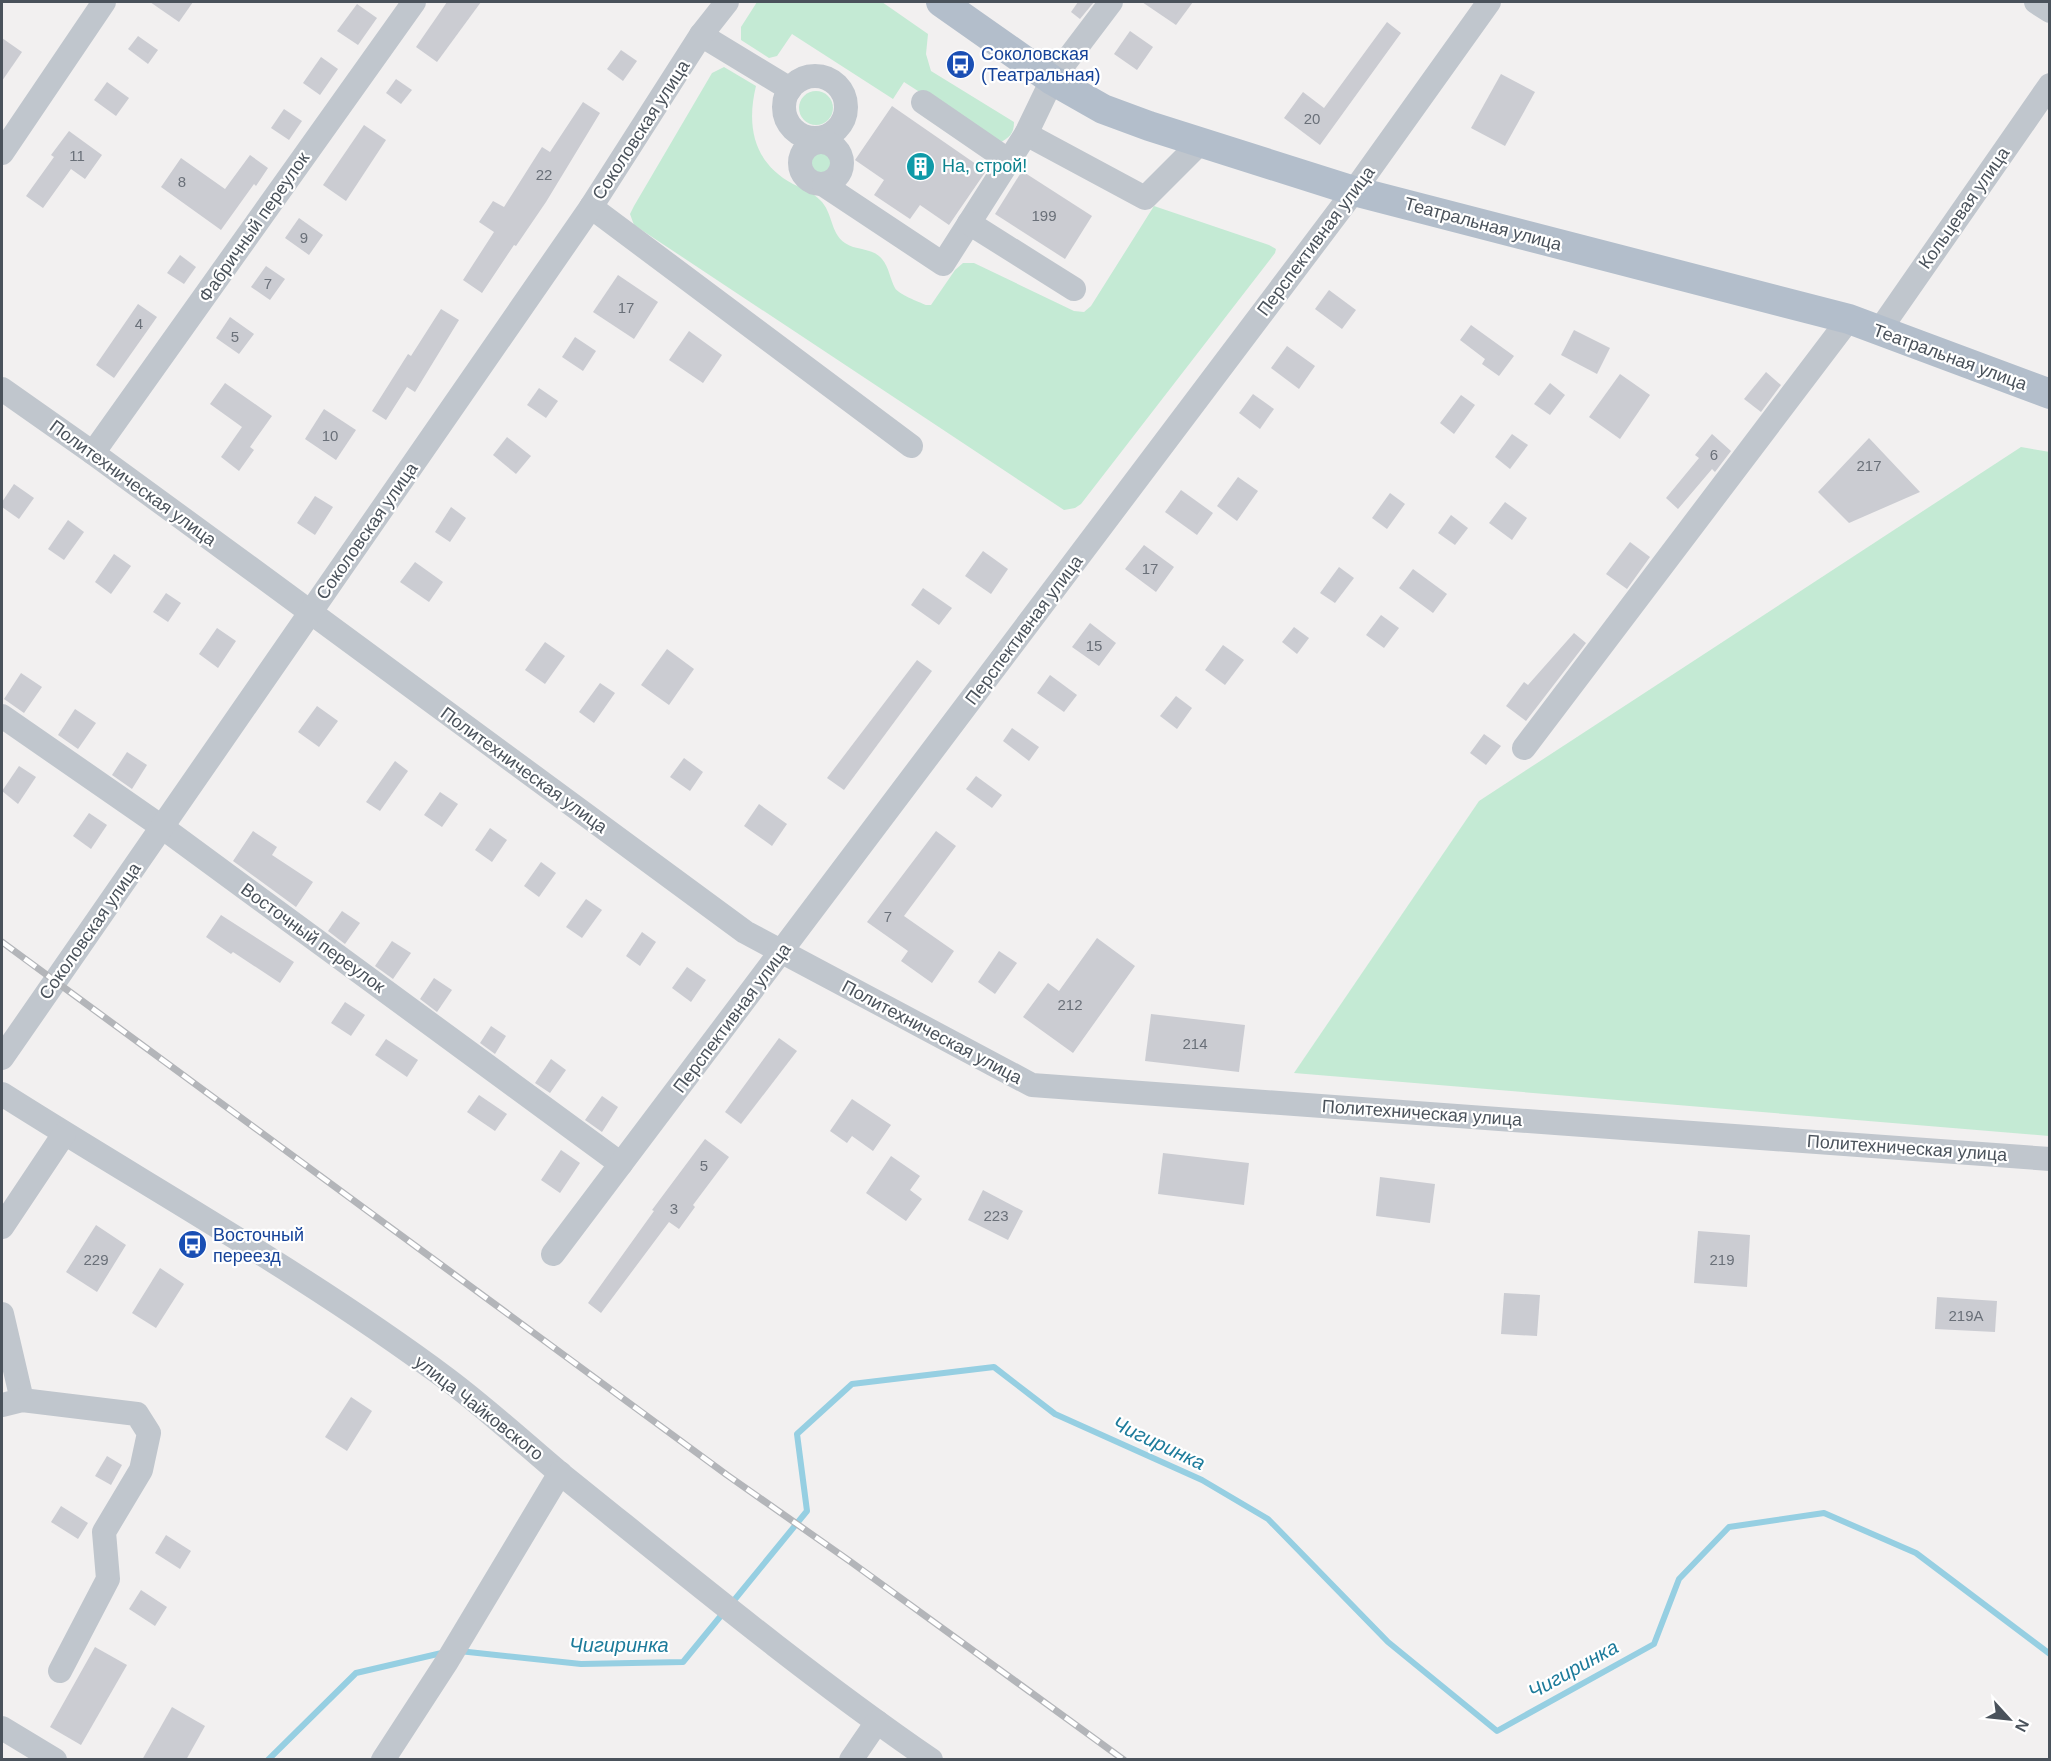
<svg xmlns="http://www.w3.org/2000/svg" width="2051" height="1761" font-family="Arial,sans-serif">
<style>
.green{fill:#c4ead4}
.lines{fill:none;stroke-linecap:round;stroke-linejoin:round}
.stream{stroke:#96cfe2;stroke-width:6}
.building{fill:#cbccd2}
.minor{stroke:#c0c6cd;stroke-width:24}
.major{stroke:#b3becb;stroke-width:30}
.rail-casing{stroke:#b3b5b9;stroke-width:7}
.rail{stroke:#fff;stroke-width:4.5;stroke-dasharray:14;stroke-linecap:butt}
.labels{text-anchor:middle;dominant-baseline:central;stroke-width:4.5;stroke-linejoin:round;paint-order:stroke}
.number-label{font-size:15px;fill:#6a7079}
.transit-label{font-size:18px;fill:#164399;stroke:#fff;text-anchor:start}
.street-label{font-size:18px;fill:#4a525b;stroke:#fff}
.culture-label{font-size:18px;fill:#0d838f;stroke:#fff;text-anchor:start}
.water-label{font-size:20px;font-style:italic;fill:#1d7b9b;stroke:#fff}
</style>
<rect width="100%" height="100%" fill="#f2f0f0"/>
<g class="green">
<path d="M 757,2 L 882,2 L 928,34 L 926,54 L 931,71 L 1014,122 C 1014,134 1009,138 999,143 L 904,82 L 893,99 L 792,34 L 777,56 L 769,58 L 741,40 L 741,27 Z"/>
<path d="M 724,67 L 756,86 C 746,127 754,163 793,184 C 803,189 812,192 820,200 C 833,212 830,233 845,243 C 856,251 872,247 882,259 C 889,267 890,279 895,288 C 898,294 919,302 926,305 L 931,305 L 955,270 L 963,263 L 974,263 L 1074,311 L 1084,312 L 1091,306 L 1154,206 L 1269,245 L 1276,249 L 1275,253 L 1081,504 L 1075,508 L 1064,510 L 634,225 L 630,214 L 634,206 L 712,73 Z"/>
<circle cx="816" cy="108" r="17"/>
<circle cx="820" cy="163" r="12"/>
<polygon points="2021,447 2050,452 2049,1136 1294,1073 1479,801"/>
</g>
<g class="lines">
<g class="stream">
<polyline points="731,1604 807,1511 797,1434 852,1384 994,1367 1055,1414 1202,1480 1268,1519 1388,1642 1497,1731 1654,1644 1679,1579 1729,1527 1824,1513 1916,1553 2050,1654"/>
<polyline points="459,1651 581,1664 683,1662 724,1612"/>
<polyline points="268,1760 356,1673 446,1652"/>
</g>
</g>
<g class="building">
<polygon points="150,2 193,2 179,22"/>
<polygon points="447,2 481,2 437,62 416,47"/>
<polygon points="1078,2 1094,2 1080,19 1071,12"/>
<polygon points="1142,2 1193,2 1176,25"/>
<polygon points="357,4 377,18 358,45 337,31"/>
<polygon points="1387,22 1401,33 1320,145 1284,118 1303,92 1324,108"/>
<polygon points="1130,31 1153,47 1137,70 1114,54"/>
<polygon points="138,36 158,50 148,64 128,49"/>
<polygon points="2,38 22,52 2,81"/>
<polygon points="621,50 637,61 623,81 607,69"/>
<polygon points="321,57 338,69 320,95 303,83"/>
<polygon points="1501,74 1535,92 1505,146 1471,128"/>
<polygon points="396,79 412,90 401,104 386,93"/>
<polygon points="107,82 129,98 116,116 94,100"/>
<polygon points="583,102 600,113 546,202 516,246 514,245 482,293 463,280 494,232 479,222 493,201 504,207 542,147 550,152"/>
<polygon points="892,106 986,171 949,225 920,205 910,219 874,195 884,180 855,160"/>
<polygon points="284,109 302,121 289,140 271,128"/>
<polygon points="364,125 386,140 346,201 323,185"/>
<polygon points="69,131 102,155 85,179 71,169 43,208 26,196 54,157 51,155"/>
<polygon points="250,155 268,168 256,186 254,184 221,230 161,187 181,158 225,189"/>
<polygon points="1022,171 1092,216 1065,259 995,214"/>
<polygon points="299,218 323,235 309,255 285,238"/>
<polygon points="180,255 196,267 184,284 167,273"/>
<polygon points="266,266 285,279 270,300 251,287"/>
<polygon points="618,275 658,302 634,339 593,312"/>
<polygon points="1329,290 1356,310 1342,329 1315,309"/>
<polygon points="138,304 157,317 114,378 96,365"/>
<polygon points="441,309 459,320 415,392 407,387 386,420 372,411 408,354 411,356"/>
<polygon points="230,317 254,334 239,354 216,338"/>
<polygon points="1471,325 1514,356 1499,376 1482,364 1485,359 1460,340"/>
<polygon points="1574,330 1610,348 1597,374 1561,355"/>
<polygon points="689,331 722,355 703,383 669,360"/>
<polygon points="575,337 596,351 583,371 562,357"/>
<polygon points="1287,346 1315,366 1299,389 1271,368"/>
<polygon points="1766,372 1781,385 1761,412 1744,399"/>
<polygon points="1620,374 1650,395 1620,439 1589,417"/>
<polygon points="225,383 272,416 250,447 254,450 239,471 221,457 242,427 210,404"/>
<polygon points="1550,383 1565,395 1550,415 1534,404"/>
<polygon points="539,388 558,401 546,418 527,405"/>
<polygon points="1253,394 1274,409 1260,429 1239,413"/>
<polygon points="1461,395 1475,405 1454,434 1440,423"/>
<polygon points="324,409 356,430 336,460 305,439"/>
<polygon points="1512,434 1528,445 1510,469 1495,457"/>
<polygon points="1712,434 1731,451 1715,472 1712,469 1678,509 1666,498 1699,458 1695,455"/>
<polygon points="507,437 531,456 516,474 493,455"/>
<polygon points="1869,438 1920,492 1849,523 1818,492"/>
<polygon points="1238,477 1258,491 1237,521 1217,506"/>
<polygon points="14,484 34,498 19,519 2,507 2,502"/>
<polygon points="1181,490 1213,513 1197,535 1165,512"/>
<polygon points="1390,493 1405,504 1387,529 1372,518"/>
<polygon points="315,496 333,507 315,535 297,523"/>
<polygon points="1505,502 1527,518 1512,540 1489,523"/>
<polygon points="451,507 466,518 450,542 435,532"/>
<polygon points="1451,515 1468,528 1455,545 1438,533"/>
<polygon points="68,520 84,532 64,560 48,549"/>
<polygon points="1630,542 1650,557 1627,589 1606,574"/>
<polygon points="1144,545 1174,567 1156,592 1125,569"/>
<polygon points="983,551 1008,569 991,594 965,576"/>
<polygon points="114,554 131,566 111,594 95,582"/>
<polygon points="415,562 443,582 429,602 400,582"/>
<polygon points="1339,567 1354,578 1335,603 1320,593"/>
<polygon points="1413,569 1447,594 1433,613 1399,588"/>
<polygon points="923,588 952,608 939,625 911,605"/>
<polygon points="166,593 181,603 168,622 153,612"/>
<polygon points="1381,615 1399,628 1384,648 1366,635"/>
<polygon points="1090,623 1116,643 1099,666 1072,647"/>
<polygon points="1294,627 1309,638 1297,654 1282,642"/>
<polygon points="217,628 236,641 218,668 199,654"/>
<polygon points="1574,633 1586,643 1526,721 1506,706 1524,682 1528,685"/>
<polygon points="545,642 565,656 545,684 525,670"/>
<polygon points="1223,645 1244,660 1225,685 1205,670"/>
<polygon points="667,649 694,669 669,705 641,685"/>
<polygon points="917,660 932,671 844,790 827,778"/>
<polygon points="21,673 42,687 24,713 4,699"/>
<polygon points="1050,675 1077,695 1064,712 1037,693"/>
<polygon points="600,683 615,693 594,723 579,712"/>
<polygon points="1176,696 1192,708 1177,729 1160,716"/>
<polygon points="317,706 338,721 319,747 298,732"/>
<polygon points="75,709 96,723 78,749 58,735"/>
<polygon points="1012,728 1039,747 1029,761 1003,741"/>
<polygon points="1484,734 1501,746 1486,765 1470,753"/>
<polygon points="127,752 147,765 132,789 112,775"/>
<polygon points="684,758 703,772 690,791 670,777"/>
<polygon points="395,761 408,771 380,811 366,802"/>
<polygon points="19,766 36,777 18,804 2,791"/>
<polygon points="976,776 1002,795 992,808 966,789"/>
<polygon points="440,792 458,804 442,827 424,815"/>
<polygon points="759,804 787,824 772,846 744,826"/>
<polygon points="89,813 107,825 91,849 73,836"/>
<polygon points="490,828 507,840 492,862 475,850"/>
<polygon points="253,831 277,847 272,855 313,882 296,907 233,861"/>
<polygon points="936,831 956,846 904,916 954,951 932,983 901,961 908,951 867,922"/>
<polygon points="541,862 556,873 539,897 524,886"/>
<polygon points="586,899 602,910 582,938 566,927"/>
<polygon points="342,911 360,923 345,944 328,931"/>
<polygon points="221,915 294,962 280,983 233,952 231,954 206,937"/>
<polygon points="642,932 656,942 640,966 626,956"/>
<polygon points="1097,938 1135,966 1073,1053 1023,1017 1048,983 1059,991"/>
<polygon points="392,941 411,953 393,979 375,966"/>
<polygon points="999,951 1017,963 995,994 978,982"/>
<polygon points="687,967 706,980 691,1002 672,988"/>
<polygon points="434,978 452,990 437,1012 420,999"/>
<polygon points="345,1002 365,1015 351,1036 331,1023"/>
<polygon points="1151,1014 1245,1025 1239,1072 1145,1061"/>
<polygon points="491,1026 506,1036 495,1054 480,1043"/>
<polygon points="779,1038 797,1051 741,1124 725,1112"/>
<polygon points="386,1039 418,1060 407,1077 375,1055"/>
<polygon points="551,1059 566,1070 550,1093 535,1083"/>
<polygon points="479,1095 507,1114 495,1131 467,1112"/>
<polygon points="602,1096 618,1107 602,1132 585,1120"/>
<polygon points="852,1099 891,1125 873,1151 852,1136 847,1143 830,1131"/>
<polygon points="705,1139 729,1157 693,1205 695,1207 679,1229 669,1222 601,1313 588,1303 654,1211 652,1210"/>
<polygon points="561,1150 580,1163 560,1193 541,1180"/>
<polygon points="1163,1153 1249,1163 1244,1205 1158,1194"/>
<polygon points="891,1156 920,1176 910,1190 922,1199 906,1221 866,1193"/>
<polygon points="1380,1177 1435,1184 1430,1223 1376,1216"/>
<polygon points="983,1190 1023,1211 1008,1240 968,1220"/>
<polygon points="96,1225 126,1245 97,1292 66,1272"/>
<polygon points="1698,1231 1750,1235 1747,1287 1694,1283"/>
<polygon points="160,1268 184,1284 156,1328 132,1313"/>
<polygon points="1504,1293 1540,1295 1537,1336 1501,1334"/>
<polygon points="1937,1297 1997,1301 1995,1332 1935,1329"/>
<polygon points="351,1397 372,1411 347,1451 325,1437"/>
<polygon points="107,1456 122,1465 111,1485 95,1476"/>
<polygon points="61,1506 88,1523 78,1539 51,1522"/>
<polygon points="166,1535 191,1551 180,1569 155,1553"/>
<polygon points="141,1590 167,1607 155,1626 129,1609"/>
<polygon points="95,1647 127,1665 81,1745 50,1727"/>
<polygon points="172,1707 205,1726 186,1760 142,1760"/>
</g>
<g class="lines">
<g class="minor">
<polyline points="2036,2 2050,11"/>
<polyline points="701,35 790,89"/>
<circle cx="815" cy="107" r="31"/>
<polyline points="923,102 1009,161"/>
<polyline points="1026,134 1145,198 1201,142"/>
<circle cx="821" cy="163" r="21"/>
<polyline points="2,153 104,2"/>
<polyline points="824,185 943,264 1026,134 1052,80 1111,2"/>
<polyline points="591,207 911,446"/>
<polyline points="969,223 1074,289"/>
<polyline points="1879,331 2050,85"/>
<polyline points="2,389 93,453 249,567 745,932 1032,1085 2050,1159"/>
<polyline points="93,453 414,2"/>
<polyline points="2,716 162,827 621,1164"/>
<polyline points="1524,748 1849,319"/>
<polyline points="2,1058 591,207 701,35 727,2"/>
<path d="M 2,1094 C 150,1188 306,1274 447,1379 C 487,1409 524,1443 562,1475 C 683,1572 803,1672 931,1760"/>
<polyline points="2,1227 64,1134"/>
<polyline points="553,1254 1354,191 1489,2"/>
<polyline points="2,1314 22,1400"/>
<polyline points="2,1405 22,1400 137,1414 149,1433 141,1470 104,1532 108,1579 60,1671"/>
<polyline points="2,1728 55,1760"/>
<polyline points="383,1760 446,1663 560,1473"/>
<polyline points="851,1760 877,1722"/>
</g>
<polyline class="major" points="941,2 1052,80 1103,109 1149,126 1354,191 1849,319 2050,394"/>
<defs>
<polyline id="rail" points="2,942 727,1475 851,1562 1124,1760"/>
</defs>
<use href="#rail" class="rail-casing"/>
<use href="#rail" class="rail"/>
</g>
<defs>
<symbol id="bus-disc" viewBox="-11 -11 22 22"><circle r="9.5" fill="#1a4fb4" stroke="#fff"/><path d="M-5-6H5V4H4V6H2V4H-2V6H-4V4H-5ZM-3.5-4V0h7V-4ZM-3.5 1.2v1.5H-2V1.2ZM2 1.2v1.5H3.5V1.2Z" fill="#fff"/></symbol>
<symbol id="building-disc" viewBox="-11 -11 22 22"><circle r="9.5" fill="#0f9aa8" stroke="#fff"/><path d="M-4-6H4V6H1V3H-1V6H-4ZM-2.5-4.3h1.7v1.8h-1.7ZM.8-4.3h1.7v1.8H.8ZM-2.5-1h1.7V.8h-1.7ZM.8-1h1.7V.8H.8Z" fill="#fff"/></symbol>
</defs>
<g fill-rule="evenodd">
<use href="#bus-disc" x="944" y="48" width="33" height="33"/>
<use href="#building-disc" x="904" y="150" width="33" height="33"/>
<use href="#bus-disc" x="176" y="1228" width="33" height="33"/>
</g>
<g class="labels">
<g class="number-label">
<text x="1312" y="118">20</text>
<text x="77" y="155">11</text>
<text x="544" y="174">22</text>
<text x="182" y="181">8</text>
<text x="1044" y="215">199</text>
<text x="304" y="237">9</text>
<text x="268" y="283">7</text>
<text x="626" y="307">17</text>
<text x="139" y="323">4</text>
<text x="235" y="336">5</text>
<text x="330" y="435">10</text>
<text x="1714" y="454">6</text>
<text x="1869" y="465">217</text>
<text x="1150" y="568">17</text>
<text x="1094" y="645">15</text>
<text x="888" y="916">7</text>
<text x="1070" y="1004">212</text>
<text x="1195" y="1043">214</text>
<text x="704" y="1165">5</text>
<text x="674" y="1208">3</text>
<text x="996" y="1215">223</text>
<text x="96" y="1259">229</text>
<text x="1722" y="1259">219</text>
<text x="1966" y="1315">219А</text>
</g>
<g class="transit-label">
<text x="981" y="54">Соколовская<tspan x="981" dy="21">(Театральная)</tspan></text>
<text x="213" y="1235">Восточный<tspan x="213" dy="21">переезд</tspan></text>
</g>
<g class="street-label">
<text transform="translate(641 130) rotate(-57)">Соколовская улица</text>
<text transform="translate(1964 208) rotate(-55)">Кольцевая улица</text>
<text transform="translate(1483 224) rotate(15)">Театральная улица</text>
<text transform="translate(254 227) rotate(-55)">Фабричный переулок</text>
<text transform="translate(1316 241) rotate(-53)">Перспективная улица</text>
<text transform="translate(1950 357) rotate(20)">Театральная улица</text>
<text transform="translate(133 483) rotate(36)">Политехническая улица</text>
<text transform="translate(367 531) rotate(-55)">Соколовская улица</text>
<text transform="translate(1024 630) rotate(-53)">Перспективная улица</text>
<text transform="translate(524 770) rotate(36)">Политехническая улица</text>
<text transform="translate(90 931) rotate(-55)">Соколовская улица</text>
<text transform="translate(313 938) rotate(36)">Восточный переулок</text>
<text transform="translate(732 1018) rotate(-53)">Перспективная улица</text>
<text transform="translate(932 1032) rotate(28)">Политехническая улица</text>
<text transform="translate(1422 1113) rotate(4)">Политехническая улица</text>
<text transform="translate(1907 1148) rotate(4)">Политехническая улица</text>
<text transform="translate(479 1408) rotate(38)">улица Чайковского</text>
</g>
<g class="culture-label">
<text x="942" y="166">На, строй!</text>
</g>
<g class="water-label">
<text transform="translate(1159 1443) rotate(25)">Чигиринка</text>
<text x="619" y="1645">Чигиринка</text>
<text transform="translate(1573 1669) rotate(-29)">Чигиринка</text>
</g>
</g>
<rect width="2051" height="1761" fill="none" stroke="#4a525b" stroke-width="6"/>
<g transform="translate(2009 1719) rotate(117)" stroke="#ffffff" stroke-width="4.5" paint-order="stroke">
<path d="M0-4.5L10 22L0 15L-10 22Z" fill="#4a525b"/>
<text y="-9" font-size="16" font-weight="bold" text-anchor="middle" fill="#4a525b">N</text>
</g>
</svg>
